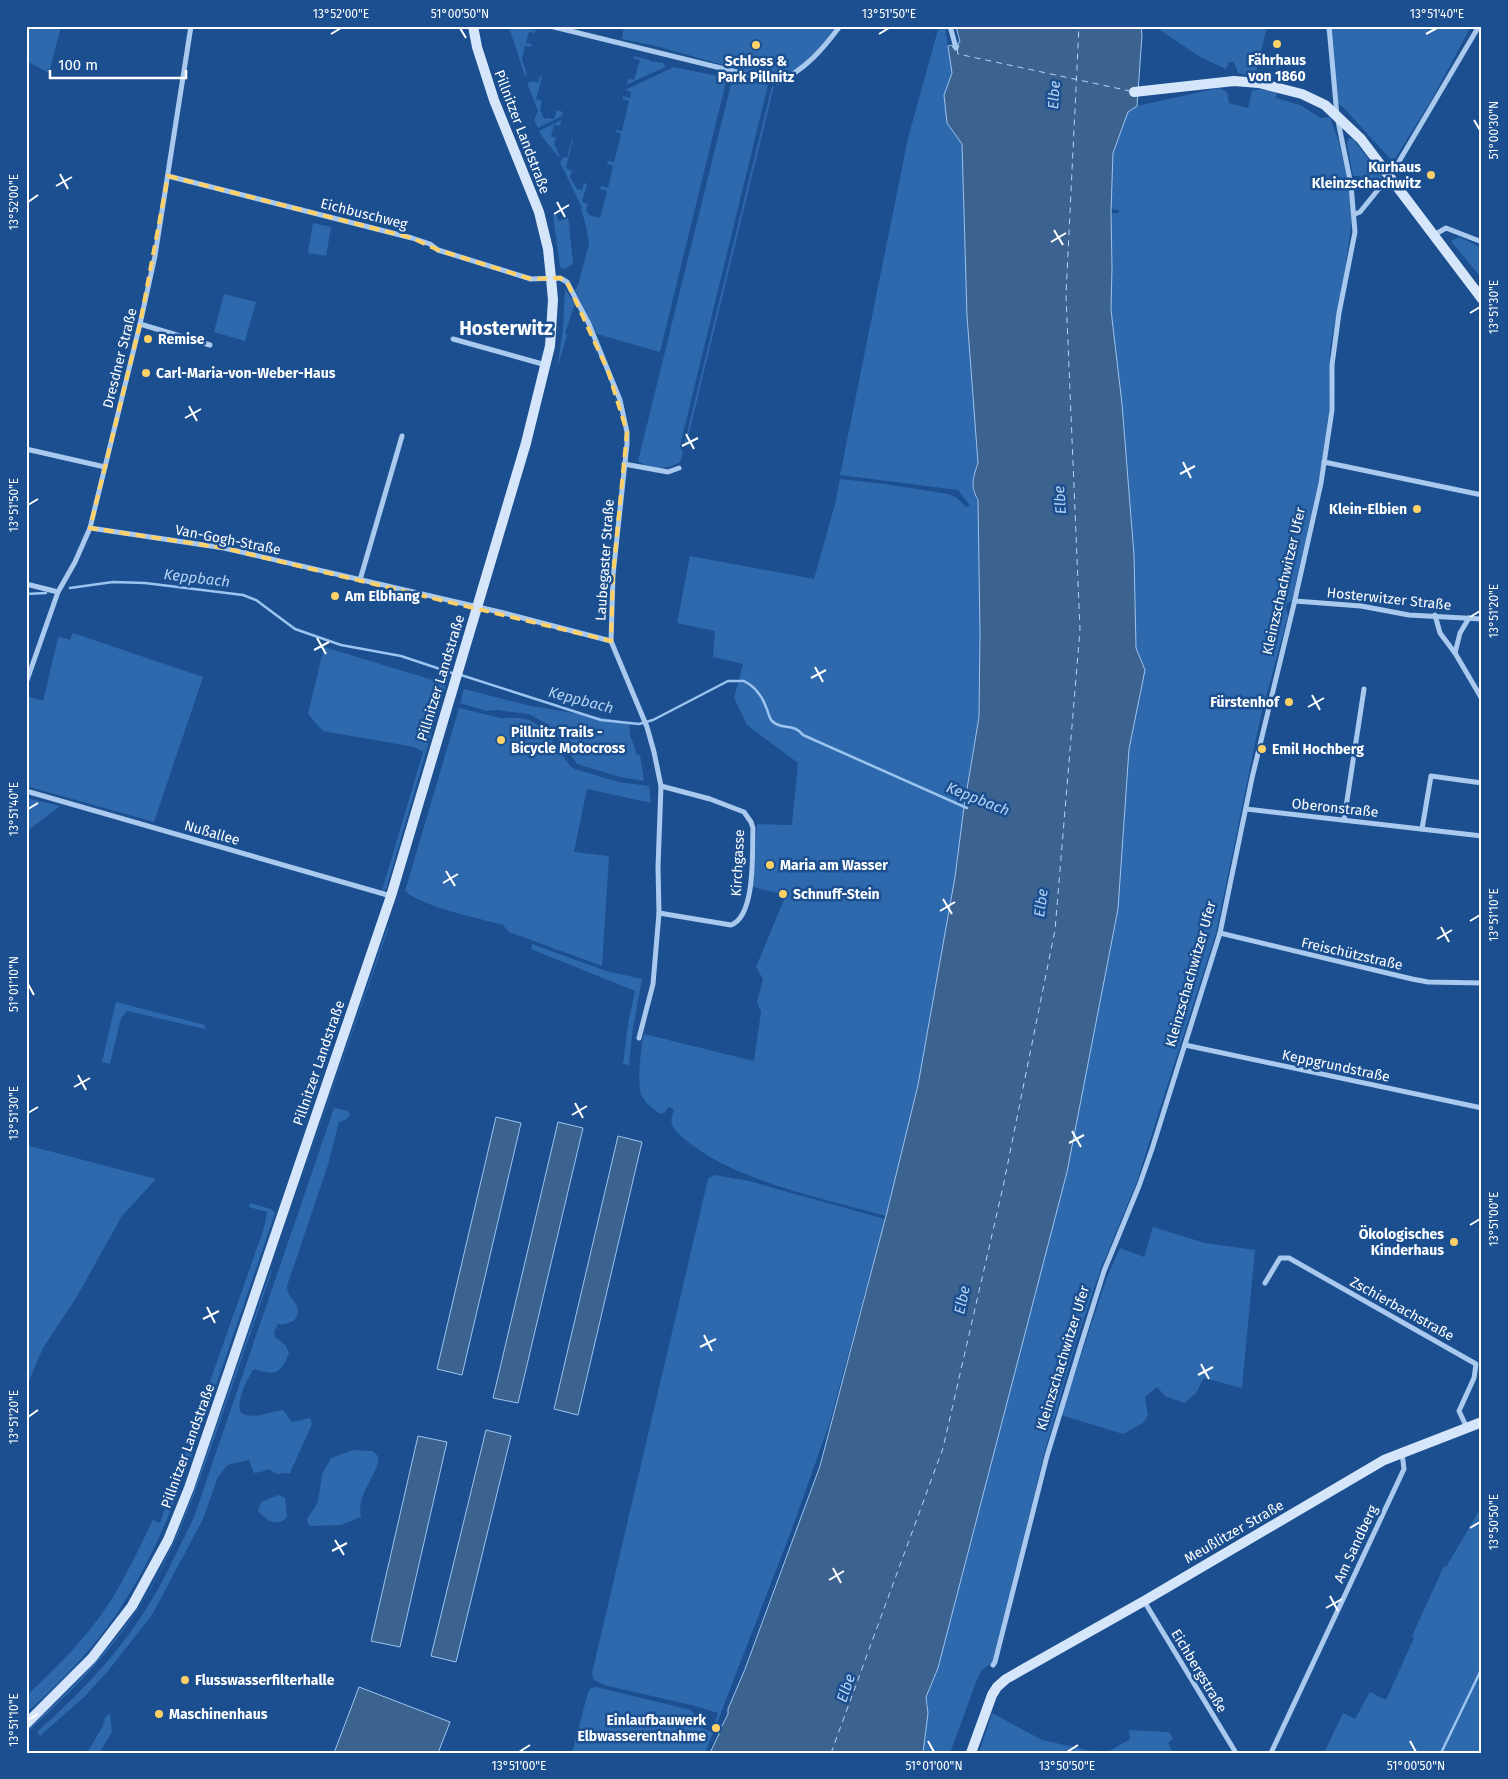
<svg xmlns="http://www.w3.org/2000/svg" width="1508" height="1779" font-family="'Fira Sans',sans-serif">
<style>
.green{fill:#2e69ad}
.water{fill:#3c6290;stroke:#9cc4f0}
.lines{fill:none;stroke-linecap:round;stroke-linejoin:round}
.stream{stroke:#9cc4f0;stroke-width:2.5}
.ferry{stroke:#b5d3f5;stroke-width:1;stroke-dasharray:6 5;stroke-linecap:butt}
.street{stroke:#a9c9ee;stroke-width:5}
.secondary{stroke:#d6e6fa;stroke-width:10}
.marked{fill:none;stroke:#ffd166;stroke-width:4;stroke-dasharray:10 6;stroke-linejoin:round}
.ticks{fill:none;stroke:#fff;stroke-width:2}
.poi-dot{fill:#ffd166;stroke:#1b4f8f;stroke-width:2}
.labels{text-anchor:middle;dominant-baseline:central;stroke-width:5;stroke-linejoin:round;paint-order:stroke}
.poi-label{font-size:14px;font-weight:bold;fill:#fff;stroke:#1b4f8f;text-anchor:start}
.street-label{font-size:14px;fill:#fff;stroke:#1b4f8f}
.water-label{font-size:15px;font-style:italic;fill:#b5d3f5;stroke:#1b4f8f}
.district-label{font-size:19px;font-weight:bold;fill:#fff;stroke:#1b4f8f}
.neatline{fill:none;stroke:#fff;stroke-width:2}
.ticks-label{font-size:12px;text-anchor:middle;fill:#fff}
</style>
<rect width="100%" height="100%" fill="#1b4f8f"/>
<g class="green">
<polygon points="26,26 61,26 49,73 26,61"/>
<polygon points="516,26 536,30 535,33 529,32 526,43 532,44 531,47 525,46 522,59 527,75 525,76 509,27"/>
<path d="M 624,26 L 837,26 C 823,44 799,76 775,77 C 770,77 764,76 759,75 L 656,46 L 622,39 Z"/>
<path d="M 939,26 L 945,26 L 952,73 L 944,95 L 947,123 L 962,144 L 967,316 L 978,463 C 973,478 970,486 978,500 L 980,633 L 979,717 L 964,807 L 955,877 L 918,1085 L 886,1216 C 825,1199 735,1181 687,1141 C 682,1137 674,1131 672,1124 C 670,1119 673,1114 674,1110 L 669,1107 L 665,1112 L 660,1114 C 652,1108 645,1103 641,1094 C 637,1085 641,1045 644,1034 L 754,1061 L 761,1012 L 757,1002 L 763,979 L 756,967 L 786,895 L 753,887 L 757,824 L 792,825 L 798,763 L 747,725 L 734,698 L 743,664 L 713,657 L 715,631 L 677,623 L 690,556 L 814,579 L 835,504 L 840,479 L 885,484 L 948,494 L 957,498 L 966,507 L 970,506 L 958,490 L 840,475 L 908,138 Z"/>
<polygon points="1154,26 1267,26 1255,77 1238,73 1234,62 1229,62 1226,69 1200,57"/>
<polygon points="1317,26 1471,26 1432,99 1393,162 1342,106 1335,102 1326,29"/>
<polygon points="634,56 650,60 650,61 664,63 665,67 626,85 629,79 634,80 640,60 633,58"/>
<polygon points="674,67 727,78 660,352 597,334 575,290 578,285 589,244 586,226 581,209 582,208 560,162 564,157 567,158 572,139 573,139 566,168 572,171 570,177 577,189 582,190 584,183 587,184 582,202 588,204 586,210 589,215 600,218 607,191 600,189 601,186 608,188 613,166 607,164 608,161 614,162 621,134 615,132 616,130 622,131 629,101 623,99 623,96 630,98 631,92 625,90"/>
<polygon points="540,76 542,77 536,99 542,101 540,109 544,119 547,118 554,119 557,110 563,112 562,116 538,128 534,120 538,111 527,83 532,81 538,83"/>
<path d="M 733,76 L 768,85 L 680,446 L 683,453 L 680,462 C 666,470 651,470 638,461 Z"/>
<polygon points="772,86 774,86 686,445 684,445"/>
<polygon points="1219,88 1227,92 1229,103 1248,108 1252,91 1260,89 1277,92 1276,98 1300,105 1321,118 1330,117 1339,142 1349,186 1352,219 1344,276 1330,348 1329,411 1320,474 1292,601 1287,603 1286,609 1288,616 1261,715 1216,933 1136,1184 1101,1268 1077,1339 1043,1458 993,1662 983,1669 978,1677 950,1753 923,1753 928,1706 926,1697 938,1668 1145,670 1136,649 1134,555 1122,404 1111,310 1112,267 1111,213 1119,213 1119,210 1111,209 1113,153 1128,112 1137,106"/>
<path d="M 561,120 L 560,126 L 554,125 L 551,136 L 556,138 L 554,144 L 560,156 L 558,157 C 552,147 544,141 539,131 Z"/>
<polygon points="1349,138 1353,139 1381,175 1382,180 1377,185 1371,180 1363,191 1360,176 1353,176 1347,143"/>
<polygon points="556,214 559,221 568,218 569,223 573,264 564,269 560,267 553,215"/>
<polygon points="313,223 331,227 326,256 308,253"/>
<polygon points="1459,237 1482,248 1482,279 1451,241"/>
<polygon points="565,289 575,304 565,333 567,335 557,369 563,329"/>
<polygon points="224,294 256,302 245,341 214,332"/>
<polygon points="73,633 203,677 154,822 26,786 26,700 27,696 43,701 58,638 60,637 70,640"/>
<polygon points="324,647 446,684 386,889 382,891 423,752 414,747 323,731 308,714"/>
<polygon points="464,689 531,706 629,722 630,735 637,755 640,755 644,781 620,777 577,764 549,725 529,714 497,710 486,711 460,703"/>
<path d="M 459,708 L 501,718 L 520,718 L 529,720 L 543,728 L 570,766 L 575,769 L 618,782 L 649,786 L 651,803 L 587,789 L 574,852 L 609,856 L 602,966 L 509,932 L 503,925 C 479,918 422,907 405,891 Z"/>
<polygon points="26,798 60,806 26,832"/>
<polygon points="388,926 389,927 284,1230"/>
<polygon points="532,944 606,971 642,979 633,1028 629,1065 623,1064 628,1024 635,991 531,949"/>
<polygon points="116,1002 205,1025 205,1029 127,1011 121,1018 110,1064 102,1062"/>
<path d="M 334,1108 L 348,1111 L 350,1114 L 347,1119 L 339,1122 L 328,1165 L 287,1286 C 288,1300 295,1298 297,1307 C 301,1321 289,1325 278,1324 L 274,1332 L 275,1337 L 286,1346 L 289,1353 C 280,1376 275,1375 254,1369 C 246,1381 236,1400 241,1413 C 255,1420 268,1412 283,1410 L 292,1422 L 310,1418 L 312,1424 L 290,1473 L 277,1474 L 268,1469 L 261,1472 L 254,1473 L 249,1460 L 227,1465 L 218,1477 L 203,1519 L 152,1615 L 108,1671 L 84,1697 L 40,1736 L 37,1732 C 77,1696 115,1658 144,1612 C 164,1582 178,1549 194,1517 Z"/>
<polygon points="26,1145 156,1179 122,1216 76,1298 43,1348 28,1383 26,1382"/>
<polygon points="714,1175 749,1181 885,1219 829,1425 790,1534 717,1723 715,1722 718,1713 695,1706 604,1685 594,1680 592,1673 708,1179"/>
<path d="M 250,1203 L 271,1209 L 275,1213 C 254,1276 232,1338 211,1400 C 187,1469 165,1537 126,1599 C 100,1642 64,1680 26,1713 L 26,1696 C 61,1664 97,1627 120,1585 C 132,1564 142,1542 153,1520 L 160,1523 L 264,1228 L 267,1212 L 249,1207 Z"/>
<polygon points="1153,1227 1205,1243 1255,1250 1242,1388 1204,1378 1196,1393 1184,1403 1165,1396 1157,1387 1145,1397 1148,1415 1143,1423 1123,1434 1061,1415 1107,1277 1120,1248 1144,1257"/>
<path d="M 271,1270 L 272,1271 C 253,1326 234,1381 215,1436 C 194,1496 173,1556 138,1609 C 107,1657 68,1695 26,1733 L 26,1731 C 68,1692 103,1658 136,1611 C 171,1559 192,1498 212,1439 C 232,1383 251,1326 271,1270 Z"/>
<path d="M 354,1450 L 372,1451 L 378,1456 C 378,1459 378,1464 376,1468 C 370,1484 357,1498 361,1517 L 341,1525 L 311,1526 L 308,1524 L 307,1519 L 318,1502 L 322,1474 L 331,1458 Z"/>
<path d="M 278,1495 L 285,1498 L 287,1517 C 277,1528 264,1520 258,1510 L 261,1502 Z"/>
<polygon points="1482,1506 1482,1753 1324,1753 1343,1713 1355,1719 1370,1692 1386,1700 1414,1638 1412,1636 1444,1566 1446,1567"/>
<polygon points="596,1687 691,1710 702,1728 713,1733 705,1753 572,1753 588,1692 591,1688"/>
<polygon points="992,1713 1042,1740 1101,1753 979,1753"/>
<polygon points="110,1714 112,1732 99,1753 87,1753 103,1726 105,1717"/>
<polygon points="1129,1730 1169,1732 1173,1739 1168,1743 1173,1753 1106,1753 1130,1739"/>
</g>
<g class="water">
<path d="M 956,26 L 1141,26 L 1142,35 L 1137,106 L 1128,112 L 1113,153 L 1111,212 L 1112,267 L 1111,310 L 1122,404 L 1134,555 L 1136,648 L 1145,670 L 1129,749 L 1118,909 L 1067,1172 L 938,1668 L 926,1697 L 928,1713 L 923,1753 L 710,1753 L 719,1734 L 718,1729 L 720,1730 L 719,1729 L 720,1726 L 722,1726 L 728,1714 L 728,1709 L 745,1669 L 820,1466 L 886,1216 L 918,1085 L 955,877 L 964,807 L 979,717 L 980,633 L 978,500 C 970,486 973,478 978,463 L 967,316 L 962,144 L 947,123 L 944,95 L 952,73 L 948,46 L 952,45 L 953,48 L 959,47 L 958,43 L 960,42 Z"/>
<polygon points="496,1117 521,1123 462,1375 437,1369"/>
<polygon points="558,1122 583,1128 518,1403 493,1398"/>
<polygon points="618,1136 642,1142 578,1415 554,1409"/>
<polygon points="486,1430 511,1436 456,1662 431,1656"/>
<polygon points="418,1436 447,1442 400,1647 371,1641"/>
<polygon points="359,1687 450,1722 438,1753 334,1753"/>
</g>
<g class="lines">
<g class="stream">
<polyline points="70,588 113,582 145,583 243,595 256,600 295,629 341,645 401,656 455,674"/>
<polyline points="26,594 46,593"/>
<path d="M 461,675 L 601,720 L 639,724 L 653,720 L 728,681 L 744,681 C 754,686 762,696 766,707 C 768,711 769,718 772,721 C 782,731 793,722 803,735 L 967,808"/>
<polyline points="1441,1753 1482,1668"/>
</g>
<g class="ferry">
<polyline points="957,49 958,54 1130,91"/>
<polyline points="831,1753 943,1448 1003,1187 1055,930 1080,630 1066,295 1079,26"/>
</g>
<g class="street">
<path d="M 550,26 L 778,82 C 805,70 823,49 840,26"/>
<polyline points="950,26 956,48"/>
<polyline points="168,176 412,238 430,244 438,250 531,279 560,278 567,282 589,324 620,400 627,432 627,444 613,575 611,641 647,727 654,752 661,786 658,867 659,913 653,984 639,1038"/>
<polyline points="1355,214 1360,212 1394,170 1479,26"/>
<polyline points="1434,235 1446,228 1482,242"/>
<polyline points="140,324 210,345"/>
<polyline points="453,339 546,365"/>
<polyline points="26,449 105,467"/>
<polyline points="1324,462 1482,495"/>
<polyline points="624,464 668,472 679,468"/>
<polyline points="90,528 224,548 504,613 611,641"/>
<polyline points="360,580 402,436"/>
<polyline points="26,584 58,592"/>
<polyline points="1295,601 1361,606 1409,615 1482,619"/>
<polyline points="1435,615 1440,633 1455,653 1482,699"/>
<polyline points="1455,653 1460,633 1469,618"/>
<polyline points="26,683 58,592 75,562 90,528 140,324 155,256 191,26"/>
<polyline points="26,791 391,896"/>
<polyline points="1246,809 1482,836"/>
<polyline points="1344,820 1364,689"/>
<polyline points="1422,829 1431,776 1482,783"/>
<path d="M 659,913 L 731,925 C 756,916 752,851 753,828 L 751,822 L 744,812 L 710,799 L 661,786"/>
<polyline points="1220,933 1412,979 1428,982 1482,983"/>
<polyline points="1185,1045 1482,1108"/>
<polyline points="1265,1283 1280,1258 1289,1258 1476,1364 1474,1378 1459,1411 1467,1428"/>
<polyline points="1144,1601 1236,1753"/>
<polyline points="993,1665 995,1662 1047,1456 1079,1351 1104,1271 1139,1186 1152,1149 1220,933 1252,778 1294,604 1321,483 1332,410 1332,365 1339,313 1355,232 1351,185 1337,116 1329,26"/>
<polyline points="1271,1753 1404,1469 1402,1453"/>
</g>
<g class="secondary">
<polyline points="1134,92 1234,81 1259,83 1302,94 1325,105 1361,139 1482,299"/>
<polyline points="26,1724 92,1658 132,1606 168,1540 189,1488 391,896 526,443 550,346 553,300 551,278 548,249 539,212 494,100 477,47 473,26"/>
<polyline points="971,1753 992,1695 997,1687 1006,1679 1144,1601 1384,1460 1482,1422"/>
</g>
</g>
<path class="marked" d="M 168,176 L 412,238 L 438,250 L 531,279 L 560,278 L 567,282 L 608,371 L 627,432 L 613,575 L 611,641 L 224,548 L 90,528 L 140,324 Z"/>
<path class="ticks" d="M 460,28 L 466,38M 331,34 L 341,28M 879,34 L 889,28M 1426,34 L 1437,28M 1474,120 L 1480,130M 60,174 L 68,189M 56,186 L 72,177M 28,202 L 38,195M 557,202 L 565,217M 554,214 L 569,205M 1054,230 L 1063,245M 1051,242 L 1066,233M 1470,313 L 1480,307M 189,406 L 197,421M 185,418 L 201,409M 686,434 L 694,449M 682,446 L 698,438M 1183,462 L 1191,478M 1180,474 L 1195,466M 28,505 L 38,499M 1470,617 L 1480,611M 317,638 L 326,654M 314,650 L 329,642M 815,667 L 823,682M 811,678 L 826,670M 1312,695 L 1320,710M 1308,707 L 1324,698M 28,809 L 38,803M 446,871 L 455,886M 443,883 L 458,874M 943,899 L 952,914M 940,911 L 955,902M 1470,921 L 1480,915M 1441,927 L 1449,942M 1437,939 L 1452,930M 28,984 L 34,995M 78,1075 L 86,1090M 74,1087 L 90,1078M 575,1103 L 583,1118M 28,1113 L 38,1107M 572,1115 L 587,1106M 1072,1131 L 1081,1147M 1069,1143 L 1084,1135M 1470,1225 L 1480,1219M 207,1307 L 215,1323M 203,1319 L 219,1311M 704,1335 L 712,1351M 700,1347 L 716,1339M 1201,1364 L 1209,1379M 1198,1375 L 1213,1367M 28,1417 L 38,1410M 1470,1528 L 1480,1522M 335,1540 L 344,1555M 332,1551 L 347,1543M 833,1568 L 841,1583M 829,1580 L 844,1571M 1330,1596 L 1338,1611M 1326,1608 L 1342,1599M 28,1720 L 38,1714M 928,1741 L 934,1752M 1410,1741 L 1416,1752M 519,1752 L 530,1745M 1067,1752 L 1078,1745"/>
<g class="poi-dot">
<circle cx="1277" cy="44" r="5"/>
<circle cx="756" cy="45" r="5"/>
<circle cx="1431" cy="175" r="5"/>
<circle cx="148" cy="339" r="5"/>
<circle cx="146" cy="373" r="5"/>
<circle cx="1417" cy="509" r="5"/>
<circle cx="335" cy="596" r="5"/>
<circle cx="1289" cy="702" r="5"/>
<circle cx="501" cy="740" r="5"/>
<circle cx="1262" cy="749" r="5"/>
<circle cx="770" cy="865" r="5"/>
<circle cx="783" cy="894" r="5"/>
<circle cx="1454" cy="1242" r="5"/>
<circle cx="185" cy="1680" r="5"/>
<circle cx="159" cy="1714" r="5"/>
<circle cx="716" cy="1728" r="5"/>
</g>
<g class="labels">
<g class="poi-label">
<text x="1277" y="60" text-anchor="middle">Fährhaus<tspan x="1277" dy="16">von 1860</tspan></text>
<text x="756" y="61" text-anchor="middle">Schloss &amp;<tspan x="756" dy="16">Park Pillnitz</tspan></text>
<text x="1421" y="167" text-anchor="end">Kurhaus<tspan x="1421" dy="16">Kleinzschachwitz</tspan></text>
<text x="158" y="339">Remise</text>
<text x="156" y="373">Carl-Maria-von-Weber-Haus</text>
<text x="1407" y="509" text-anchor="end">Klein-Elbien</text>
<text x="345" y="596">Am Elbhang</text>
<text x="1279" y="702" text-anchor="end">Fürstenhof</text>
<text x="511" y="732">Pillnitz Trails -<tspan x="511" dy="16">Bicycle Motocross</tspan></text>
<text x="1272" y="749">Emil Hochberg</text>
<text x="780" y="865">Maria am Wasser</text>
<text x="793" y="894">Schnuff-Stein</text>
<text x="1444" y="1234" text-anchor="end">Ökologisches<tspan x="1444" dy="16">Kinderhaus</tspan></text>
<text x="195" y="1680">Flusswasserfilterhalle</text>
<text x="169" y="1714">Maschinenhaus</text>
<text x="706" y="1720" text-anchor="end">Einlaufbauwerk<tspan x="706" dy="16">Elbwasserentnahme</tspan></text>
</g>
<g class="street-label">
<text transform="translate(522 132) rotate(69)">Pillnitzer Landstraße</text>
<text transform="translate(364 214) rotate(14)">Eichbuschweg</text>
<text transform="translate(120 358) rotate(-76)">Dresdner Straße</text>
<text transform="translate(228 540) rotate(11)">Van-Gogh-Straße</text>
<text transform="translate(605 560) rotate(-86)">Laubegaster Straße</text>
<text transform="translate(1284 581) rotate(-77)">Kleinzschachwitzer Ufer</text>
<text transform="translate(1389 599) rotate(6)">Hosterwitzer Straße</text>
<text transform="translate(441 678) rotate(-73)">Pillnitzer Landstraße</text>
<text transform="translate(1335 808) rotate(6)">Oberonstraße</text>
<text transform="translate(212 833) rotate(16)">Nußallee</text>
<text transform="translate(738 863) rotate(-87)">Kirchgasse</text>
<text transform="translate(1352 954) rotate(13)">Freischützstraße</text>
<text transform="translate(1191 974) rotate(-74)">Kleinzschachwitzer Ufer</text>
<text transform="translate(319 1063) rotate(-71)">Pillnitzer Landstraße</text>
<text transform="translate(1336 1066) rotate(12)">Keppgrundstraße</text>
<text transform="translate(1402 1309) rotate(29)">Zschierbachstraße</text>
<text transform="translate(1063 1358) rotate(-73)">Kleinzschachwitzer Ufer</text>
<text transform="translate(188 1446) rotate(-70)">Pillnitzer Landstraße</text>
<text transform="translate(1234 1532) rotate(-30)">Meußlitzer Straße</text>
<text transform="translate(1356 1544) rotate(-65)">Am Sandberg</text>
<text transform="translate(1199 1671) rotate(59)">Eichbergstraße</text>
</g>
<g class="water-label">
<text transform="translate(1054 95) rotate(-86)">Elbe</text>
<text transform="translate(1060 500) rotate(-94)">Elbe</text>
<text transform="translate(197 578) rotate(7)">Keppbach</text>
<text transform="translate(581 700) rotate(15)">Keppbach</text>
<text transform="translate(978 799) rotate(22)">Keppbach</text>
<text transform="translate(1041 903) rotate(-82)">Elbe</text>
<text transform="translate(962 1300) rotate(-78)">Elbe</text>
<text transform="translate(846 1688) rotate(-71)">Elbe</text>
</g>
<g class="district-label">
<text x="506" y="328">Hosterwitz</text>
</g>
</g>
<rect width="1508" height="1779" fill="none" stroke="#1b4f8f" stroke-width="55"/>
<path d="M50 70v8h136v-8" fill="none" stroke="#ffffff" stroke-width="2.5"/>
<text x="58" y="70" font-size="15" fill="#ffffff" stroke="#1b4f8f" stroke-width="4" paint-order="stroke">100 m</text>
<rect x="28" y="28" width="1452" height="1724" class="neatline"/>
<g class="ticks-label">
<text x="341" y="18">13°52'00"E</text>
<text x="460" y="18">51°00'50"N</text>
<text x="889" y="18">13°51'50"E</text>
<text x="1437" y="18">13°51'40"E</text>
<text transform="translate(1494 130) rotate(-90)" y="4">51°00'30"N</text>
<text transform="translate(14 202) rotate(-90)" y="4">13°52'00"E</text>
<text transform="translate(1494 307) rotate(-90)" y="4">13°51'30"E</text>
<text transform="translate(14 505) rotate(-90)" y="4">13°51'50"E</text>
<text transform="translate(1494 611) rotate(-90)" y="4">13°51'20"E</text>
<text transform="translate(14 809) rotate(-90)" y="4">13°51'40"E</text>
<text transform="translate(1494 915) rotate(-90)" y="4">13°51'10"E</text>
<text transform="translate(14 984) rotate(-90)" y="4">51°01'10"N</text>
<text transform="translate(14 1113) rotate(-90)" y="4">13°51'30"E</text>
<text transform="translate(1494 1219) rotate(-90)" y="4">13°51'00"E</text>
<text transform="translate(14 1417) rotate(-90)" y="4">13°51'20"E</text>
<text transform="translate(1494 1522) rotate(-90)" y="4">13°50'50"E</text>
<text transform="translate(14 1720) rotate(-90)" y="4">13°51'10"E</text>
<text x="519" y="1770">13°51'00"E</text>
<text x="934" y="1770">51°01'00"N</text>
<text x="1067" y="1770">13°50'50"E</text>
<text x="1416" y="1770">51°00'50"N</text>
</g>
</svg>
